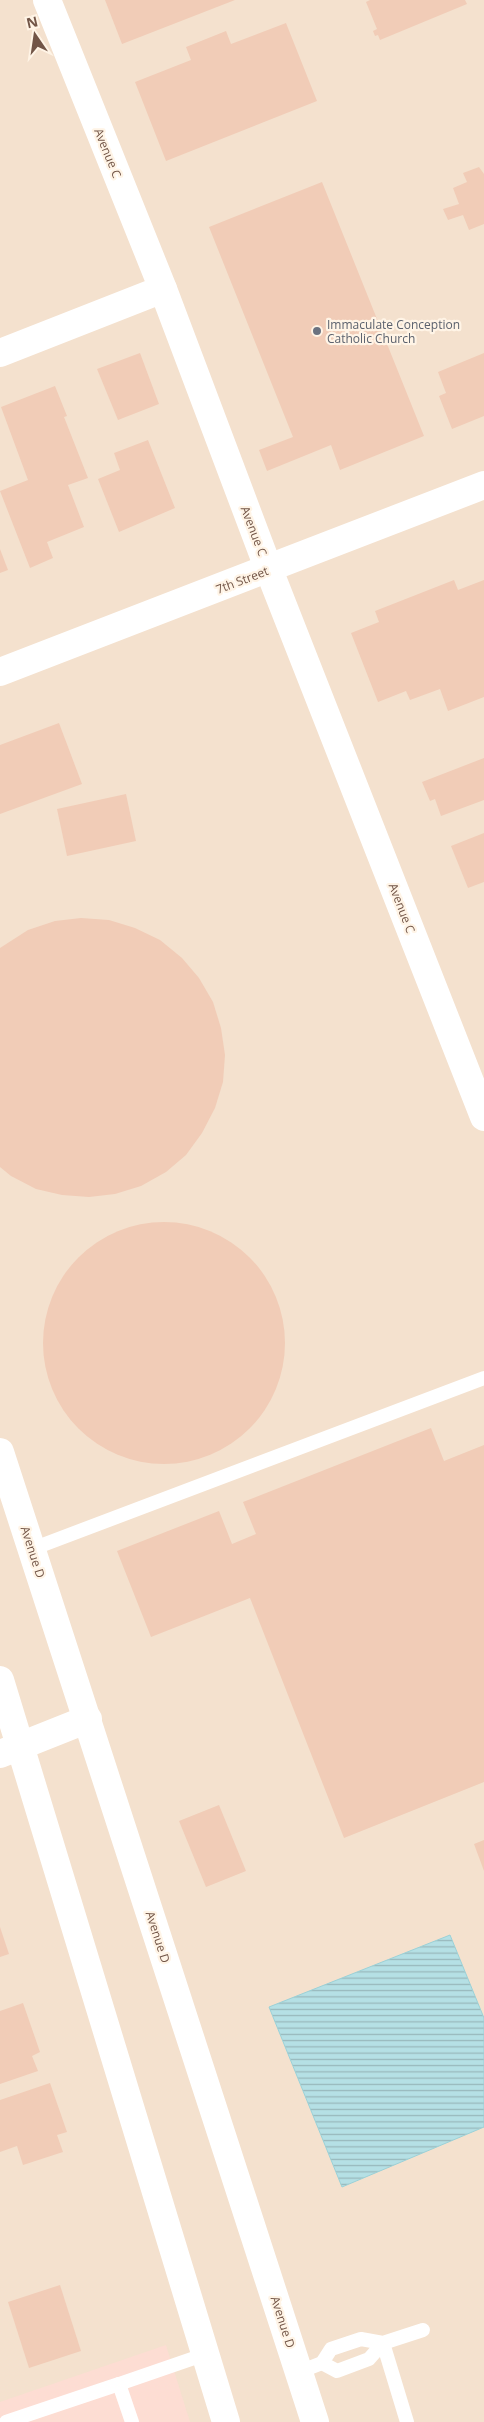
<svg xmlns="http://www.w3.org/2000/svg" width="484" height="2422" font-family="'Open Sans',sans-serif">
<style>
.residential{fill:#f4e1ce}
.commercial{fill:#fdddd3}
.water{fill:url(#water-rules);stroke:#9bd1d7}
.building{fill:#f1ccb7}
.lines{fill:none;stroke-linecap:round;stroke-linejoin:round}
.lane{stroke:#fff;stroke-width:14}
.street{stroke:#fff;stroke-width:28}
.secondary{stroke:#fff;stroke-width:28}
.worship-dot{fill:#6b7280;stroke:#fff4e6;stroke-width:2}
.labels{text-anchor:middle;dominant-baseline:central;stroke-width:4.5;stroke-linejoin:round;paint-order:stroke}
.street-label{font-size:12px;fill:#725547;stroke:#fff4e6}
.worship-label{font-size:12px;fill:#5b616d;stroke:#fff4e6;text-anchor:start}
</style>
<defs>
<pattern id="water-rules" width="6" height="5" patternUnits="userSpaceOnUse" patternTransform="scale(1.25)"><rect width="6" height="5" fill="#b5e0e5"/><path d="M0 2.5h6" fill="none" stroke="#98b8bb"/></pattern>
</defs>
<rect width="100%" height="100%" fill="#fcf0e0"/>
<rect class="residential" x="0" y="0" width="484" height="2422"/>
<polygon class="commercial" points="166,2345 190,2422 0,2422 0,2402"/>
<polygon class="water" points="450,1935 484,2018 484,2127 342,2187 269,2007"/>
<g class="building">
<polygon points="105,0 235,0 122,44"/>
<polygon points="370,0 465,0 467,4 380,40 378,35 375,36 373,31 377,29 366,2"/>
<polygon points="286,23 317,101 166,161 135,82 191,60 186,47 226,31 231,44"/>
<polygon points="479,167 484,174 484,224 469,230 463,215 448,220 443,209 459,204 453,188 467,182 463,173"/>
<polygon points="322,182 424,436 340,470 331,445 267,471 259,450 293,437 209,227"/>
<polygon points="140,353 159,404 118,420 97,369"/>
<polygon points="484,353 484,416 452,429 439,396 446,393 438,372"/>
<polygon points="55,386 67,416 64,417 88,478 68,485 84,527 47,542 53,558 30,568 0,491 28,480 1,407"/>
<polygon points="148,440 175,508 119,532 98,479 120,470 114,453"/>
<polygon points="0,549 8,570 0,573"/>
<polygon points="454,580 458,590 484,580 484,697 448,711 440,689 410,700 406,691 378,702 351,633 379,622 375,611"/>
<polygon points="59,723 82,784 0,814 0,745"/>
<polygon points="484,758 484,800 441,816 435,799 430,801 422,782"/>
<polygon points="126,794 136,841 67,856 57,809"/>
<polygon points="484,833 484,882 468,888 451,846"/>
<polygon points="81,918 109,920 135,928 160,940 182,958 199,978 213,1002 221,1028 225,1055 223,1082 215,1108 202,1133 186,1155 166,1172 141,1186 115,1194 89,1197 62,1195 36,1189 11,1176 0,1167 0,948 28,930 55,921"/>
<circle cx="164" cy="1343" r="121"/>
<polygon points="431,1428 444,1461 484,1445 484,1782 344,1838 250,1598 151,1637 117,1551 219,1511 232,1544 256,1534 243,1502"/>
<polygon points="219,1805 246,1871 206,1887 179,1821"/>
<polygon points="484,1840 484,1871 474,1844"/>
<polygon points="0,1927 9,1954 0,1957"/>
<polygon points="23,2003 40,2052 32,2056 38,2071 0,2084 0,2011"/>
<polygon points="50,2083 67,2132 57,2135 63,2152 23,2165 17,2146 0,2152 0,2100"/>
<polygon points="60,2285 81,2351 29,2368 8,2302"/>
</g>
<g class="lines">
<g class="lane">
<polyline points="32,1549 484,1378"/>
<polyline points="383,2343 407,2422"/>
<polyline points="322,2363 337,2371 369,2359 383,2343"/>
<polyline points="299,2372 322,2363 331,2349 361,2339 383,2343 423,2330"/>
<polyline points="6,2422 119,2384"/>
<polyline points="132,2422 119,2384 206,2354"/>
</g>
<g class="street">
<polyline points="47,0 163,289 269,570 484,1117"/>
<polyline points="0,353 163,289"/>
<polyline points="0,1754 88,1719"/>
</g>
<g class="secondary">
<polyline points="0,672 484,485"/>
<polyline points="0,1452 315,2422"/>
<polyline points="0,1680 226,2422"/>
</g>
</g>
<circle class="worship-dot" cx="317" cy="331" r="5"/>
<g class="labels">
<g class="street-label">
<text transform="translate(108 153) rotate(68)">Avenue C</text>
<text transform="translate(254 531) rotate(69)">Avenue C</text>
<text transform="translate(242 580) rotate(-21)">7th Street</text>
<text transform="translate(402 908) rotate(69)">Avenue C</text>
<text transform="translate(33 1552) rotate(72)">Avenue D</text>
<text transform="translate(158 1937) rotate(72)">Avenue D</text>
<text transform="translate(283 2322) rotate(72)">Avenue D</text>
</g>
<g class="worship-label">
<text x="327" y="324">Immaculate Conception<tspan x="327" dy="14">Catholic Church</tspan></text>
</g>
</g>
<g transform="translate(35 35) rotate(347)" stroke="#fff4e6" stroke-width="4" paint-order="stroke">
<path d="M0-4L9 19L0 12L-9 19Z" fill="#725547"/>
<text y="-8" font-size="14" font-weight="bold" text-anchor="middle" fill="#725547">N</text>
</g>
</svg>
